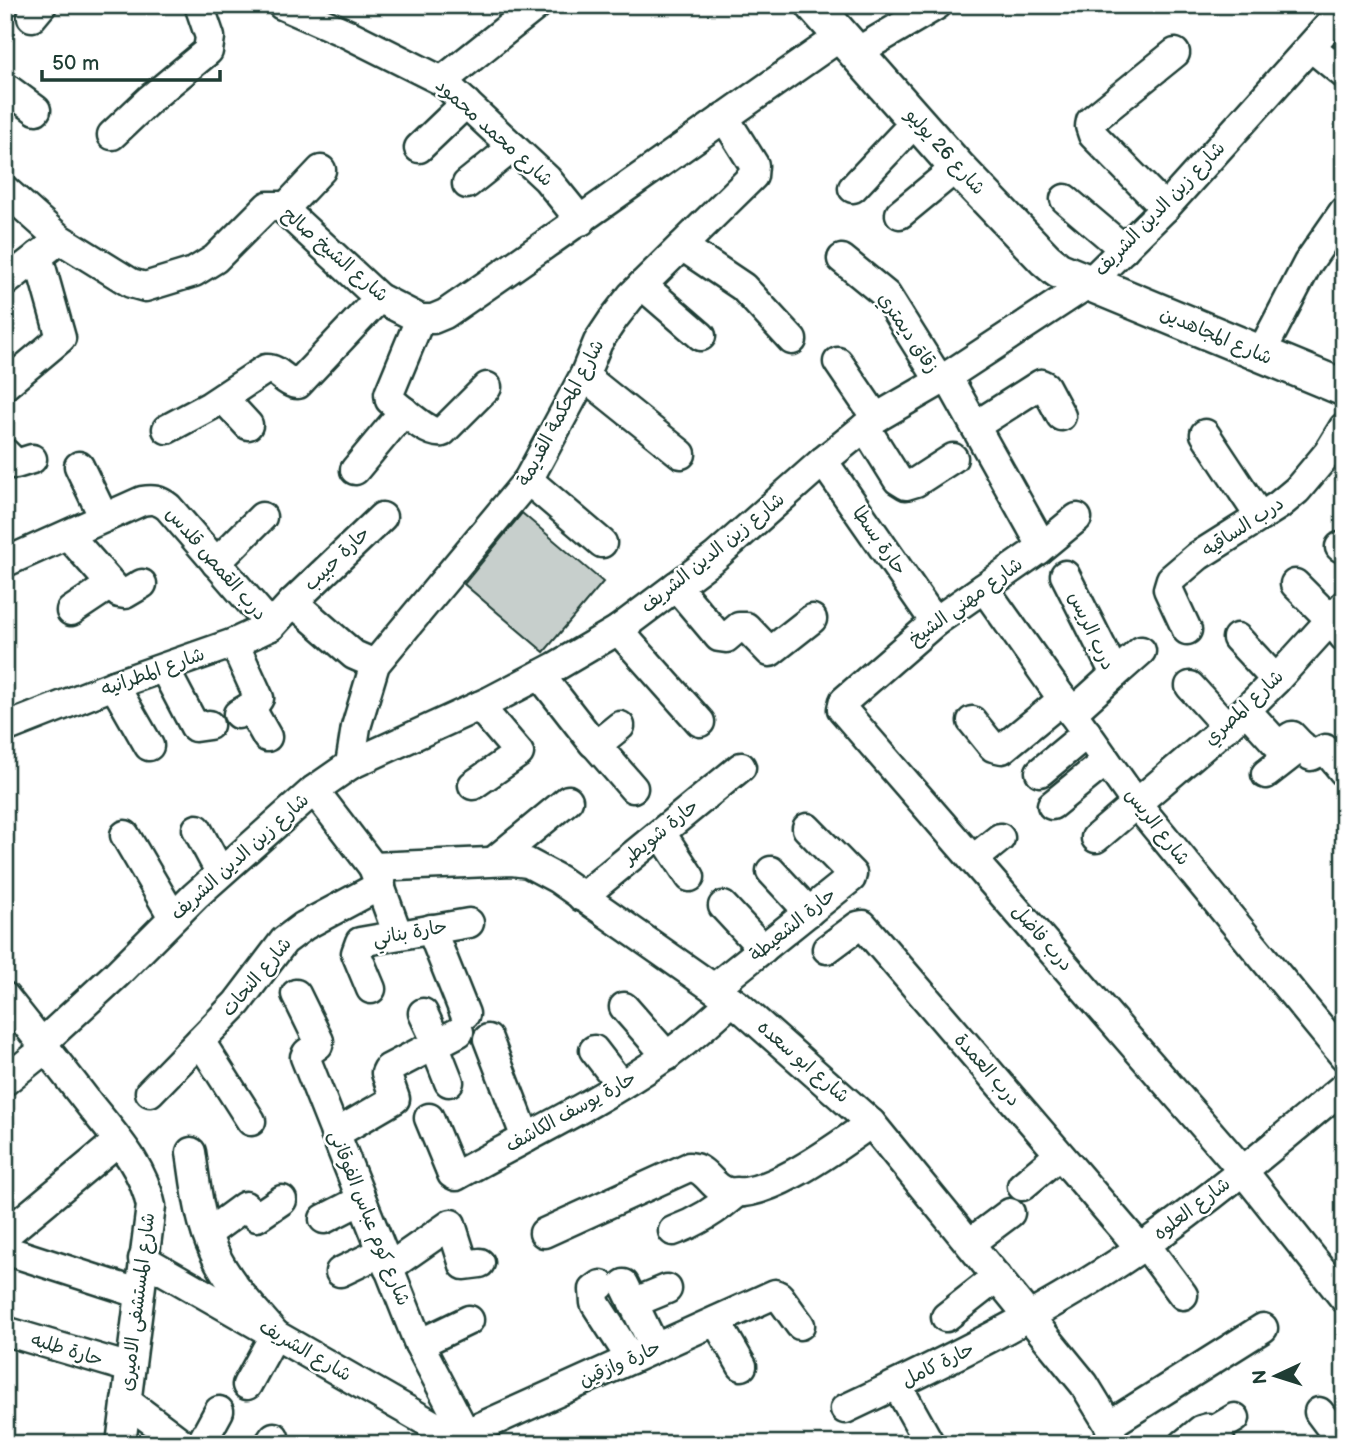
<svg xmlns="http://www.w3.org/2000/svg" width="1349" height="1449" font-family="'Balsamiq Sans','Playpen Sans Arabic',sans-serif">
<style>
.building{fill:#c7cfcc;stroke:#1f3d34;stroke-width:2}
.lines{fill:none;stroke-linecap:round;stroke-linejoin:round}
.minor-casing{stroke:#1f3d34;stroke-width:33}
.tertiary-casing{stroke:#1f3d34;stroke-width:40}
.minor{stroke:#fff;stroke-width:28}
.tertiary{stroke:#fff;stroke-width:35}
.labels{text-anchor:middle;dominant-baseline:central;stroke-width:5;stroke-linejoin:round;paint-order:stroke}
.street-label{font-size:19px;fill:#1f3d34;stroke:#fff}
</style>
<rect width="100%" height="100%" fill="#fff"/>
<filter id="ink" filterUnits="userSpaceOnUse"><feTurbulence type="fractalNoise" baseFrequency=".0143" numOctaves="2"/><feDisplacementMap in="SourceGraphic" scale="14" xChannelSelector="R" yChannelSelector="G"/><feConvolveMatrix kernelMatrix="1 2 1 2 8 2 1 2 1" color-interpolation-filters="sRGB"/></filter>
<g filter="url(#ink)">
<polygon class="building" points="522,513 603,582 544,652 464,584"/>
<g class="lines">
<defs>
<g id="minor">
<polyline points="282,5 348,34 442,81 547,179 581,221"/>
<polyline points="32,17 42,5"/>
<polyline points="1311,47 1344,74"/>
<polyline points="855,53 937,5"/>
<polyline points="442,81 537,5"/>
<polyline points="5,87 36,110"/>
<polyline points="112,135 150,99 208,51 210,37 199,5"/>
<polyline points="419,148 466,103"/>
<polyline points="467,184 513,147"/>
<polyline points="853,188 916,121"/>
<path d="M 5,190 L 60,239 L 131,283 L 145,287 L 194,272 L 215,259 L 268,206 L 280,206 L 379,298 L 420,319 L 433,319 L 445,314 C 578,223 708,128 841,36"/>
<polyline points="1065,199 1124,249"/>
<polyline points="1165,208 1093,135 1090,126 1091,121 1175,53"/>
<polyline points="284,209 321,170"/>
<polyline points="900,214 957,167"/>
<polyline points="682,246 743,287 792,340"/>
<polyline points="842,259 886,295 940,381"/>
<polyline points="5,282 50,247"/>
<polyline points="642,285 701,336"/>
<path d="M 420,319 L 389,394 L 390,400 C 402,409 428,435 442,432 L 487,387"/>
<polyline points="1260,355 1308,263 1344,211"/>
<polyline points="838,362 876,418"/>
<polyline points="584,376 681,454"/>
<polyline points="947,376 1041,544 1038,550 935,622 844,701 842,709 1243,1171 1344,1298"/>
<polyline points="5,385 61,338 38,256"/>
<polyline points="223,398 248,425"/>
<polyline points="975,426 1041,384 1045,386 1061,416"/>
<polyline points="865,427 898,480 906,485 916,482 953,458"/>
<path d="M 167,429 L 210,406 L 266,369 C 279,368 285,384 298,384 L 379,298"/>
<polyline points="1205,434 1260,517"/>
<polyline points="5,453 16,464 32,459"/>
<polyline points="823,461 935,622"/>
<polyline points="79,466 104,518"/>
<polyline points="355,470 404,411"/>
<polyline points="528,480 602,543"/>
<polyline points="68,535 119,593 125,594 142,584"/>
<polyline points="1340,547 1344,549"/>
<polyline points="1038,550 1077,518"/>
<path d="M 6,562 L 142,501 C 153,499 159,500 168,507 L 271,626"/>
<polyline points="216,563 262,517"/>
<polyline points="1065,575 1115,674 1072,713"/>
<polyline points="1295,584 1331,620 1344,637"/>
<polyline points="676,586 719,637 726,638 739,627 746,627 770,652 812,619"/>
<polyline points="984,588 1136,803 1344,1056"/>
<polyline points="293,602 354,655 375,664"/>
<polyline points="71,611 110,585"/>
<polyline points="618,630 700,722"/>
<polyline points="1187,630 1168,589 1171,579 1198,556 1279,505 1297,490 1328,453 1344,427"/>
<polyline points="1237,638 1276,680"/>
<polyline points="234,643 259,698 255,704 238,714"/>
<polyline points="164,668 195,727 209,725"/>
<polyline points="1115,674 1141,651"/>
<polyline points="540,675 593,743 599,743 620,726"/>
<polyline points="114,685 149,746"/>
<polyline points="1190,686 1227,727"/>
<polyline points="250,707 267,737"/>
<polyline points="1246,710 1276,743 1280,744 1292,736 1311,756 1325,749 1344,772"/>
<polyline points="972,721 993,747 1002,749 1063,699"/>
<polyline points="5,728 114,685 234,643 271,626 293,602 382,517"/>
<polyline points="595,744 633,788"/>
<polyline points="350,765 356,727 375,664 528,480 584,376 598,342 614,318 632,295 753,176 754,165 724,117"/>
<polyline points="1040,772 1087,733"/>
<polyline points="1266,774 1302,746"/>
<polyline points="473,785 519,753 479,706"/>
<polyline points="314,790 373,867 398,935"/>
<polyline points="1052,805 1106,761"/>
<polyline points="197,829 220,872"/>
<polyline points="661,833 690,877"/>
<polyline points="125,835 173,917"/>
<polyline points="1096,838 1246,710 1276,680 1344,605"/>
<polyline points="974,859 1000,838"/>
<polyline points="494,861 568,800"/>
<polyline points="373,867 512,861 528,863 558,879 739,1006 871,1123 1084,1384 1109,1425 1114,1444"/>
<polyline points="771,871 809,912"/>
<polyline points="582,897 741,767"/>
<polyline points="723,906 763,949"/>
<polyline points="431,929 465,1014"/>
<polyline points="827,949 858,926 863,925 1140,1248"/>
<polyline points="714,988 851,878 852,874 807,828"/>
<polyline points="371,989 356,953 360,942 469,923"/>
<polyline points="296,994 319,1041 318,1045 307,1053 305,1057 419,1344 471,1444"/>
<path d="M 5,997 C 32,1031 59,1065 86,1100 C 111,1132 143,1164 151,1206 L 121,1444"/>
<polyline points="624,1007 667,1056"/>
<polyline points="423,1013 437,1043"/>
<polyline points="488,1039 526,1138"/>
<polyline points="200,1041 251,1121"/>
<polyline points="42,1043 117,974 195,896 314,790 350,765 490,701 555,667 618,630 715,557 823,461 876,418 940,381 1089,283 1165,208 1344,9"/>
<polyline points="434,1044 449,1082"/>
<polyline points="594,1050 621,1085"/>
<polyline points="5,1081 46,1048"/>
<polyline points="150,1092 237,1003 284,941 304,926 381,885"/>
<path d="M 429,1118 L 452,1174 L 456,1176 C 526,1137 600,1102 666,1056 C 690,1040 711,1020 732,1001"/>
<polyline points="335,1134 395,1099 386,1073 388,1069 459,1032"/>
<path d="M 191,1152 C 196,1186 199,1221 214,1252 C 228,1283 253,1308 275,1334 L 247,1385"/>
<polyline points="1022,1186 1059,1155"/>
<polyline points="324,1219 361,1200"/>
<path d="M 673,1231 C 698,1222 717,1210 737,1192"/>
<path d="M 544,1233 L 689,1167 C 708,1168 711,1189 729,1192 C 769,1199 839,1145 871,1123"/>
<polyline points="207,1234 245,1206 257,1217 282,1200"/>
<polyline points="5,1235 118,1141"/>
<polyline points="970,1243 1010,1213"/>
<polyline points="1145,1244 1183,1295"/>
<polyline points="5,1250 138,1293"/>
<polyline points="143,1259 466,1444"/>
<polyline points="388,1268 451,1224 464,1265 480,1263"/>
<polyline points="340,1272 382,1252"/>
<polyline points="624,1284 655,1348"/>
<polyline points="601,1285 594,1290 595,1303 631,1359"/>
<polyline points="633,1303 667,1289"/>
<polyline points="946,1317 997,1277"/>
<polyline points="716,1321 742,1366"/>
<polyline points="5,1331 130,1368"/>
<polyline points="419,1344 469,1320"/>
<polyline points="897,1385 930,1444"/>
<polyline points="126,1401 183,1444"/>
<path d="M 845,1409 C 947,1361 1047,1312 1139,1249 C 1211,1199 1277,1143 1344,1087"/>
<polyline points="1319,1412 1343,1444"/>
<polyline points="1109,1425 1263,1328"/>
<polyline points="1213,1431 1235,1418"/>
<polyline points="465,1434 775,1294 779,1296 800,1325"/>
<polyline points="201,1444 219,1411"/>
<polyline points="269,1444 274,1437"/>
<polyline points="1184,1444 1201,1430 1208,1428 1213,1431 1221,1444"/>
</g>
<polyline id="tertiary" points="814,5 957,167 1045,259 1058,270 1344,388"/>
</defs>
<use href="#minor" class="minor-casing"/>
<use href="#tertiary" class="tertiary-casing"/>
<use href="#minor" class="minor"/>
<use href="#tertiary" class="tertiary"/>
</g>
</g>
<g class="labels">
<g class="street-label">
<text transform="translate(494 133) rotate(42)">شارع محمد محمود</text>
<text transform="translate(945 152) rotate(48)">شارع 26 يوليو</text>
<text transform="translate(1160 209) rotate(-46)">شارع زين الدين الشريف</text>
<text transform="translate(335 255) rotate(41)">شارع الشيخ صالح</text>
<text transform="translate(908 333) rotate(56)">زقاق ديمتري</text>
<text transform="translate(1216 336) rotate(23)">شارع المجاهدين</text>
<text transform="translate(561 413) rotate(-62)">شارع المحكمة القديمة</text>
<text transform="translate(1243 527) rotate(-33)">درب الساقيه</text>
<text transform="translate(879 541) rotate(55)">حارة بسطا</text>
<text transform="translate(713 553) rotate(-39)">شارع زين الدين الشريف</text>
<text transform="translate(337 559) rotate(-44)">حارة حبيب</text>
<text transform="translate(216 564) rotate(49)">درب القمص قلدس</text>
<text transform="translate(966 602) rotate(-36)">شارع مهني الشيخ</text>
<text transform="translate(1091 631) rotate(65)">درب الريس</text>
<text transform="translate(153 672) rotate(-20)">شارع المطرانيه</text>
<text transform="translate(1244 708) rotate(-43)">شارع المصري</text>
<text transform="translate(1157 827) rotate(52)">شارع الريس</text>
<text transform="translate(661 832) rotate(-39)">حارة شويطر</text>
<text transform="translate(240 857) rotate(-42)">شارع زين الدين الشريف</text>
<text transform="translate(793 925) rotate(-39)">حارة الشعيطة</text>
<text transform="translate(410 933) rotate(-10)">حارة بناني</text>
<text transform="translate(1042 938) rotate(49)">درب فاضل</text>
<text transform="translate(257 977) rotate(-50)">شارع النحات</text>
<text transform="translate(803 1062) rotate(41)">شارع ابو سعده</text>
<text transform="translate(987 1070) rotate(49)">درب العمدة</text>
<text transform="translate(571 1112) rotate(-29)">حارة يوسف الكاشف</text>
<text transform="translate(1192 1209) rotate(-37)">شارع العلوه</text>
<text transform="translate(369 1218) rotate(68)">شارع كوم عباس الفوقانى</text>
<text transform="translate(138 1302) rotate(-83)">شارع المستشفى الاميرى</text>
<text transform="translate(67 1350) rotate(17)">حارة طلبه</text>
<text transform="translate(305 1351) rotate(30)">شارع الشريف</text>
<text transform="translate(620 1364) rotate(-24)">حارة وازقين</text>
<text transform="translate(938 1365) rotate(-26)">حارة كامل</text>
</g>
</g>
<rect width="1349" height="1449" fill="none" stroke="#fff" stroke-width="28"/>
<rect x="14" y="14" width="1321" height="1421" fill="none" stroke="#1f3d34" stroke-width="2.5" filter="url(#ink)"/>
<g transform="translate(1276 1376) rotate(266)" stroke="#ffffff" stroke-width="5" paint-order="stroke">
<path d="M0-5L12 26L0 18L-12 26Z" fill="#1f3d34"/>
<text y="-10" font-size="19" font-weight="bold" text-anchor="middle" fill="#1f3d34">N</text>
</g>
<path d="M42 70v10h178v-10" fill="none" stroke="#1f3d34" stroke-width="3.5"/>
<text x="52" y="70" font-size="21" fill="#1f3d34" stroke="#ffffff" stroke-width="5" paint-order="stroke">50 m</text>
</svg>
